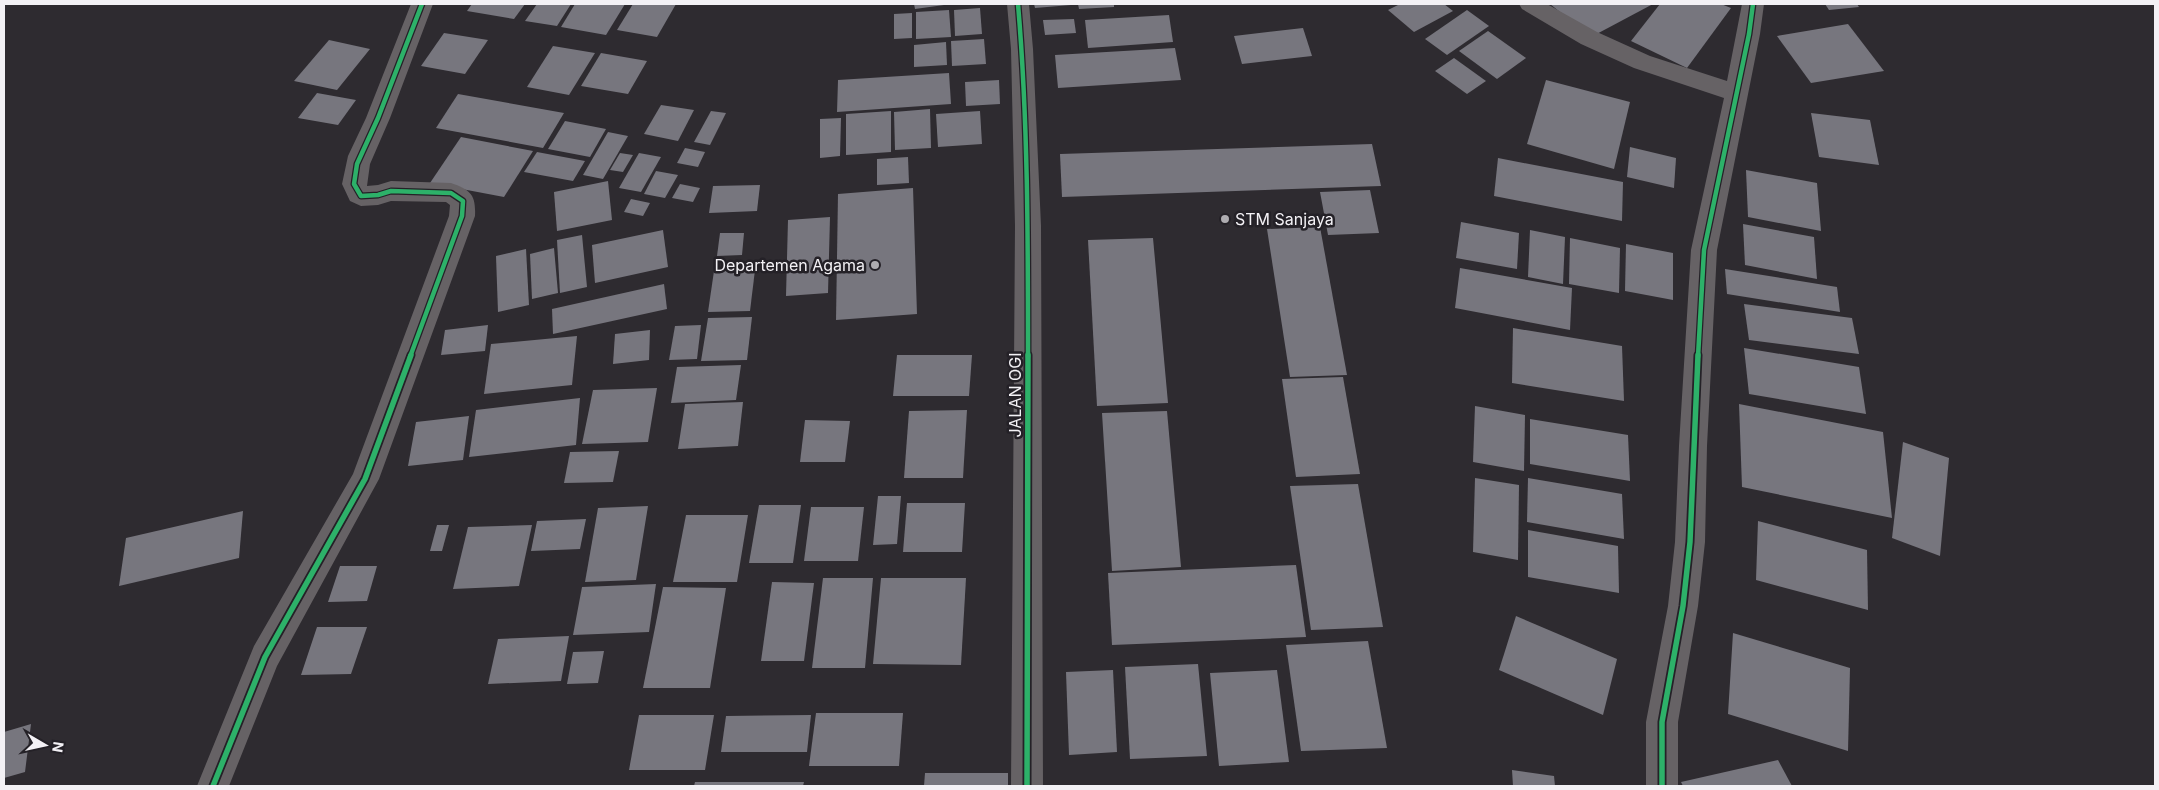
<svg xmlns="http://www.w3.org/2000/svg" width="2159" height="790" font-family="Inter,sans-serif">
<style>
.building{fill:#77767e}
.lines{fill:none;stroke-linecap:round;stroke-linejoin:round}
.minor{fill:#666265;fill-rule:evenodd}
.tertiary{fill:#666265;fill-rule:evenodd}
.cycleway-far1-casing{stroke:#242127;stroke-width:7}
.cycleway-casing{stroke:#242127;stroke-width:9}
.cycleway-far1{stroke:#2db169;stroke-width:4.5}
.cycleway{stroke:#2db169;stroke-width:5.5}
.poi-dot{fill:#aeacb0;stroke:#242127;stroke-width:2}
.labels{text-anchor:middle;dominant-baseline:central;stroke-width:5;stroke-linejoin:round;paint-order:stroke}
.poi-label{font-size:16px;fill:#f3f1f5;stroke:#242127;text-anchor:start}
.street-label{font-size:16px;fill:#f3f1f5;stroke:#242127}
</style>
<rect width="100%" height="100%" fill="#2e2b30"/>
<g class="building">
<polygon points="472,4 525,4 514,19 467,11"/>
<polygon points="537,4 571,4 557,26 525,21"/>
<polygon points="575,4 625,4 606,35 561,27"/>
<polygon points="633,4 676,4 657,37 617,30"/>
<polygon points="914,4 944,4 944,5 915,9"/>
<polygon points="1034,4 1071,4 1071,5 1035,8"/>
<polygon points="1078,4 1114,4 1114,7 1079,9"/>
<polygon points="1400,4 1444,4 1453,11 1414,32 1388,10"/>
<polygon points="1550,4 1653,4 1591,37"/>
<polygon points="1660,4 1721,4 1731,8 1687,68 1631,41"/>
<polygon points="1825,4 1857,4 1859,7 1829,10"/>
<polygon points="980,8 982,34 955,36 954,10"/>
<polygon points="949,10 951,37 916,39 916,12"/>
<polygon points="1467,10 1489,26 1447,55 1425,39"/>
<polygon points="912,13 912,38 894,39 894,14"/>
<polygon points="1169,15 1173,42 1088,48 1085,20"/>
<polygon points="1074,19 1076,33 1045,35 1043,20"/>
<polygon points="1848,24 1884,71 1811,83 1777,36"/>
<polygon points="1303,28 1312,56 1242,64 1234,36"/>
<polygon points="1488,31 1526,58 1497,79 1459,51"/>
<polygon points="444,33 488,40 465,74 421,66"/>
<polygon points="984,39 986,64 952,66 951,41"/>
<polygon points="329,40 370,49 337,90 294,81"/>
<polygon points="946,42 947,65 914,67 914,45"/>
<polygon points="553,46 595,53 569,95 527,87"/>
<polygon points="1175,48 1181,80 1058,88 1055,55"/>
<polygon points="601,53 647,61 628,94 581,86"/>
<polygon points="1454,58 1486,81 1467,94 1435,71"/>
<polygon points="949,73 951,104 837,112 838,80"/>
<polygon points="999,80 1000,104 966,106 965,82"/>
<polygon points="1546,80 1630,102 1614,169 1527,144"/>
<polygon points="317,93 356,100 338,125 298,118"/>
<polygon points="458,94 564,113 543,148 436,128"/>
<polygon points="661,105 694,110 678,141 644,134"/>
<polygon points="930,109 931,148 895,150 894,112"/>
<polygon points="711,111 726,113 710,145 694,142"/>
<polygon points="891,111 891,152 846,155 846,114"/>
<polygon points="980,111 982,144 938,147 936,114"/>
<polygon points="1811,113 1870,120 1879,165 1819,157"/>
<polygon points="841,118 840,156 820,158 820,119"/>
<polygon points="565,121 606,129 590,157 548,149"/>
<polygon points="608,132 628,136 603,179 583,175"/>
<polygon points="461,137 533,151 504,197 430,183"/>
<polygon points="1372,144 1381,186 1062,197 1060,154"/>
<polygon points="1630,147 1676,158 1674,188 1627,177"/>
<polygon points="685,148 705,152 698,167 677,163"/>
<polygon points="537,152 585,161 573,181 524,172"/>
<polygon points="620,153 633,155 623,172 610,170"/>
<polygon points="639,153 661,157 641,192 619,188"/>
<polygon points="908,157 909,183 877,185 877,159"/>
<polygon points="1498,158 1623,182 1622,221 1494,196"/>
<polygon points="1746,170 1817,183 1821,231 1748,217"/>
<polygon points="656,171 678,175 665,198 644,194"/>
<polygon points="608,181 612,220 557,231 554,192"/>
<polygon points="680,184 700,188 693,202 672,198"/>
<polygon points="760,185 757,211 709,213 713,186"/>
<polygon points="913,188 917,314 836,320 838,194"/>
<polygon points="1370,190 1379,233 1328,235 1320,192"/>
<polygon points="631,199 650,203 643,216 624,212"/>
<polygon points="830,217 828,293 786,296 788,220"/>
<polygon points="1461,222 1519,233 1517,269 1456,258"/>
<polygon points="1743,224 1814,237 1817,279 1745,265"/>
<polygon points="1320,227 1347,375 1290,377 1267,229"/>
<polygon points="663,230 668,267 595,283 592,245"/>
<polygon points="1530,230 1565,237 1563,284 1528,277"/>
<polygon points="720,233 744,233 742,255 717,256"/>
<polygon points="582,235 587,287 560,293 557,240"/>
<polygon points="1153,238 1168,403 1097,406 1088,240"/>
<polygon points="1570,238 1620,248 1619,293 1569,284"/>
<polygon points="1626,244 1673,253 1673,300 1625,291"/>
<polygon points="554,248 558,293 532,299 530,254"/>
<polygon points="526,249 529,305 498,312 496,256"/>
<polygon points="1460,268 1572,288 1570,330 1455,308"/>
<polygon points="1725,269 1837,287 1840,312 1727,294"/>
<polygon points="755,270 750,311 708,312 714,271"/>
<polygon points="664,284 667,309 553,334 552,309"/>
<polygon points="1744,304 1852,318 1859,354 1749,340"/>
<polygon points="752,317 747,360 701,361 708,318"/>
<polygon points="488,325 485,351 441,355 445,330"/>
<polygon points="701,325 697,359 669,360 675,326"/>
<polygon points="1513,328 1622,346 1624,401 1512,383"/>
<polygon points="650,330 649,360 613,364 615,334"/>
<polygon points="577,336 572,385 484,394 491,344"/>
<polygon points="1744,348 1859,367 1866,414 1749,394"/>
<polygon points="897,355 972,355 969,396 893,396"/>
<polygon points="741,365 736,400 671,403 677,367"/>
<polygon points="1343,377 1360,474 1296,477 1282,379"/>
<polygon points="657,388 648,442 582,444 593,390"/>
<polygon points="580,398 576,445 469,457 476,410"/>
<polygon points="743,402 738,446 678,449 685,404"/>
<polygon points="1739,404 1883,432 1892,518 1742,487"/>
<polygon points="1475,406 1525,415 1524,471 1473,462"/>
<polygon points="967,410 963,478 904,478 909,411"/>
<polygon points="1167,411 1181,567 1112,571 1102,413"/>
<polygon points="469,416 463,460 408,466 416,422"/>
<polygon points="1530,419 1628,435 1630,481 1530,464"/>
<polygon points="805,420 850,421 845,462 800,462"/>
<polygon points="1903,442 1949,458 1940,556 1892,538"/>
<polygon points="619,451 613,482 564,483 570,452"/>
<polygon points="1475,478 1519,485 1518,560 1473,552"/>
<polygon points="1528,478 1622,494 1624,539 1527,522"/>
<polygon points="1358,484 1383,627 1311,630 1290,486"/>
<polygon points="878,496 901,496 897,544 873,545"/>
<polygon points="907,503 965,503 962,552 903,552"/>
<polygon points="759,505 801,505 793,563 749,563"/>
<polygon points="648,506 636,580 585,582 598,508"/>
<polygon points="811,507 864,507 858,561 804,561"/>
<polygon points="243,511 239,558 119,586 126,538"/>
<polygon points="686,515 748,515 737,582 673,582"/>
<polygon points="586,519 580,549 531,551 537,521"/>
<polygon points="1758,521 1867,550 1868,610 1756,580"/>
<polygon points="437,525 449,525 442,551 430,551"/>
<polygon points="532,525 519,586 453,589 468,527"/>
<polygon points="1528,530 1618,546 1619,593 1528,577"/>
<polygon points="1296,565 1306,637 1112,645 1108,573"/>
<polygon points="340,566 377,566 367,601 328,602"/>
<polygon points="823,578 873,578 865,668 812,668"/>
<polygon points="881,578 966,578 961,665 873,664"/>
<polygon points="772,582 814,583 804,661 761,661"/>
<polygon points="656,584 649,632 573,635 582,587"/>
<polygon points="663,587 726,588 710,688 643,688"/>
<polygon points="1516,616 1617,659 1603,715 1499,670"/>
<polygon points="317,627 367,627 351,674 301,675"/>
<polygon points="1733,633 1850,668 1848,751 1728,714"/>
<polygon points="569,636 561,681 488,684 498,639"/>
<polygon points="1368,641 1387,748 1301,751 1286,645"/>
<polygon points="604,651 598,683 567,684 573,652"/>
<polygon points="1198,664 1207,756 1130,759 1125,667"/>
<polygon points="1113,670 1117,752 1069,755 1066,672"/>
<polygon points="1277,670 1289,762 1219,766 1210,673"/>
<polygon points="816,713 903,713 899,766 809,766"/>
<polygon points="639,715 714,715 705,770 629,770"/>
<polygon points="811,715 807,752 721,752 726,716"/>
<polygon points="31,724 25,772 4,778 4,732"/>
<polygon points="1778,760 1792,786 1683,786 1681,782"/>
<polygon points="1512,770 1554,776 1555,786 1513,786"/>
<polygon points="925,773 1008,773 1008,786 924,786"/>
<polygon points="695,782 804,782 803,786 694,786"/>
</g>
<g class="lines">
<g class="minor">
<path d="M 411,4 L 433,4 L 390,118 L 370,164 L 367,186 L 378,185 L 391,181 L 451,183 C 471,190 476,195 475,216 L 379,479 L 277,666 L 229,786 L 197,786 L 254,646 L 353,474 L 449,216 L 450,205 L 446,202 L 391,201 L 378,205 L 361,206 L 350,201 L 342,184 L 348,156 L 366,118 Z"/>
<polygon points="1519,4 1547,4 1597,32 1650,56 1727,81 1742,4 1764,4 1760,34 1717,250 1707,446 1705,542 1698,606 1678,722 1678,786 1646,786 1646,722 1668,606 1675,542 1679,446 1691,250 1724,98 1634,68 1581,44 1522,9"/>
</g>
<polygon class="tertiary" points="1007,4 1029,4 1033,49 1041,226 1043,786 1011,786 1015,226 1011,49"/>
<defs>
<g id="cycleway-far1">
<path d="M 1018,4 C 1028,121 1028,239 1028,357"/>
<polyline points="410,357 462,216 463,201 451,193 391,191 378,195 361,196 354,184 357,164 378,118 422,4"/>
<polyline points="1698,357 1704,250 1749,34 1753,4"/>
</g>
<g id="cycleway">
<polyline points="213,786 265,657 365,479 411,355"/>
<polyline points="1027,786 1028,355"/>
<polyline points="1662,786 1662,722 1683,606 1690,542 1698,355"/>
</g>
</defs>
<use href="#cycleway-far1" class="cycleway-far1-casing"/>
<use href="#cycleway" class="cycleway-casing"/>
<use href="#cycleway-far1" class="cycleway-far1"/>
<use href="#cycleway" class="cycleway"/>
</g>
<g class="poi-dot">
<circle cx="1225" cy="219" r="5"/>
<circle cx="875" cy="265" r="5"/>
</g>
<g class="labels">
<g class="poi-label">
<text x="1235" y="219">STM Sanjaya</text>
<text x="865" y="265" text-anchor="end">Departemen Agama</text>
</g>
<g class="street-label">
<text transform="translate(1015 395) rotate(-90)">JALAN OGI</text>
</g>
</g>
<rect width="2159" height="790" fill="none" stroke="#f3f1f5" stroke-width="10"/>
<g transform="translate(45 745) rotate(99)" stroke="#242127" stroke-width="4" paint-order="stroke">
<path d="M0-4L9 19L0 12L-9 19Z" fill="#f3f1f5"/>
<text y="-8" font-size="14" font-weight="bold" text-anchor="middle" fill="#f3f1f5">N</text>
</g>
</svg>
